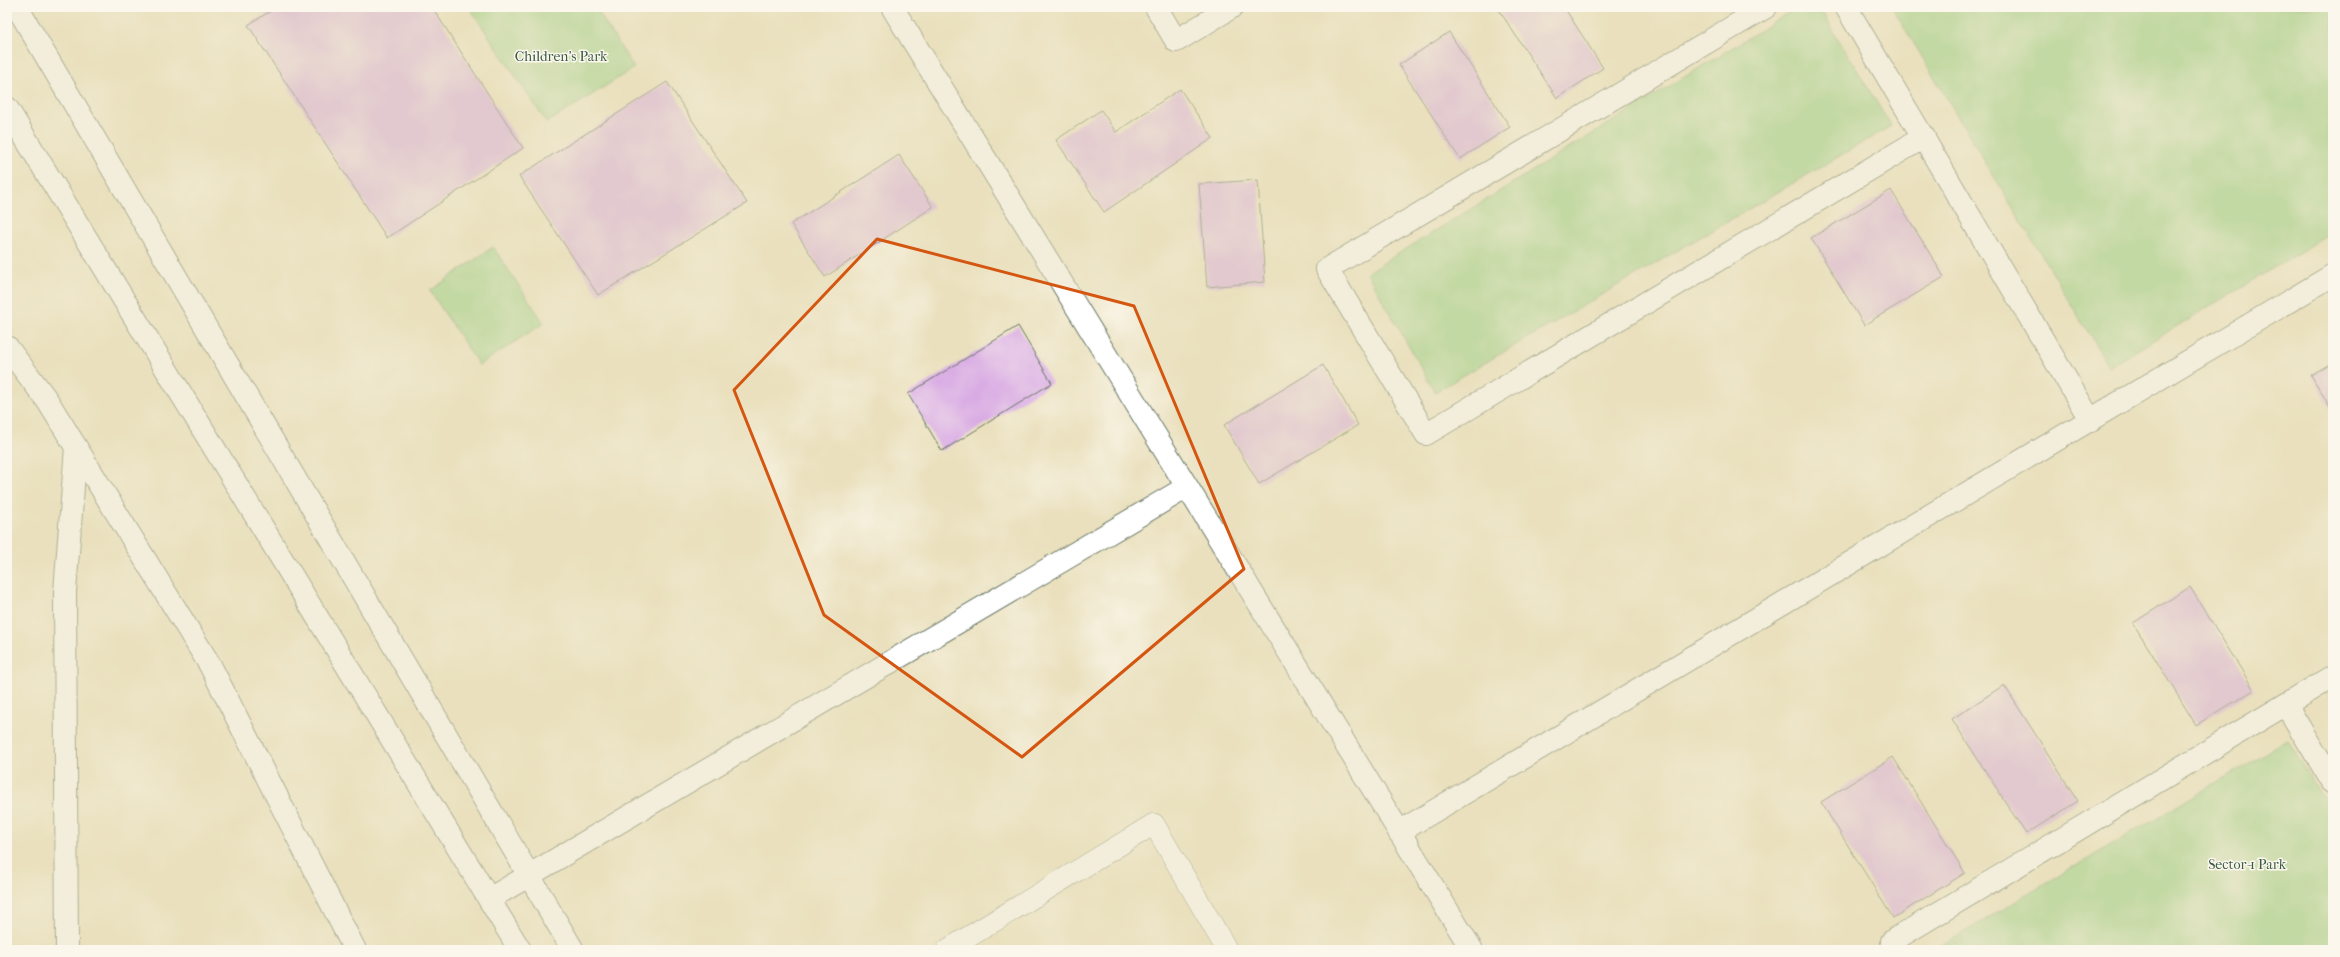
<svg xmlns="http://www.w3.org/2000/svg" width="2340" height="957" font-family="'IM FELL French Canon',serif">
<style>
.green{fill:#95d084;stroke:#5a865c}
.building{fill:#d9abe4}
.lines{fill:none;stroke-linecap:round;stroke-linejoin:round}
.lane-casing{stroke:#667664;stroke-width:22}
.street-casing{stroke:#667664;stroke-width:24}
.secondary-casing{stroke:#667664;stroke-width:24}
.lane{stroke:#fff;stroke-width:21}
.street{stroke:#fff;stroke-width:22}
.secondary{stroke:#fff;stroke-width:22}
.marked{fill:none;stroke:#d45610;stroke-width:3;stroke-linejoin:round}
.labels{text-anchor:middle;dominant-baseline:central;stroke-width:3;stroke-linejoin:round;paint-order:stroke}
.park-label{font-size:14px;fill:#375a44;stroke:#fbf7ec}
</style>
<rect width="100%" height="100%" fill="#fbf7ec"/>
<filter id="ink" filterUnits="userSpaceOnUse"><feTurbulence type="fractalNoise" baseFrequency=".025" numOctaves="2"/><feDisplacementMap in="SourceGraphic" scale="8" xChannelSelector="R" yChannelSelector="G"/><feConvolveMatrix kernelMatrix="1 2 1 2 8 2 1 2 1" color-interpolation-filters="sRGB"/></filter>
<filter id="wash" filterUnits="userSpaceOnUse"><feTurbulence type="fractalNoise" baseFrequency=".012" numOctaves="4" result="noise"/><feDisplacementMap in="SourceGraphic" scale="16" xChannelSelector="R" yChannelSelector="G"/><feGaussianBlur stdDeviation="0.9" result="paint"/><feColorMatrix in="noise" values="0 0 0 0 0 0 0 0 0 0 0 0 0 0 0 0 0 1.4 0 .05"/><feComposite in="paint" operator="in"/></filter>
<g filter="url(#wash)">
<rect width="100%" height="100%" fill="#eae0bd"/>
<g class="green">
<polygon points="469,7 595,7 634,68 547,123"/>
<polygon points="1798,7 1819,7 1891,126 1435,392 1367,273"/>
<polygon points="1892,7 2333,7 2333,232 2109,367"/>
<polygon points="493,247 544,323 479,365 430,291"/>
<polygon points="2288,740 2333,815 2333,950 1929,950 1949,941"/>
</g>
<g id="blocks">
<g class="building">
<polygon points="277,7 432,7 523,148 387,238 248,25"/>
<polygon points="1497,7 1564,7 1603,68 1557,98"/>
<polygon points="1449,32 1510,127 1460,159 1399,65"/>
<polygon points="667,82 747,203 598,295 519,176"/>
<polygon points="1180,89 1213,138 1104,212 1056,140 1101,110 1116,132"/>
<polygon points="899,155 933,207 825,277 791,224"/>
<polygon points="1258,180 1265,282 1207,287 1199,184"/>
<polygon points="1891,190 1944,277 1864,325 1811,238"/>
<polygon points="1018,326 1052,383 942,451 908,394"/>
<polygon points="2333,362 2333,412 2311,375"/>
<polygon points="1323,365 1358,425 1259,484 1224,425"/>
<polygon points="2190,587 2254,690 2196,725 2133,623"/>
<polygon points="2004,685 2078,801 2026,834 1952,719"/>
<polygon points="1893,757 1965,873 1893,918 1821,802"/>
</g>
</g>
</g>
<g filter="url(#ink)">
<use href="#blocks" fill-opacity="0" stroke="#667664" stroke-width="1"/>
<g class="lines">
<defs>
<polyline id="lane" points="947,950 1154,824 1227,950"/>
<g id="street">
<polyline points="892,7 1472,950"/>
<polyline points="1156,7 1176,41 1232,7"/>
<polyline points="1766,7 1327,269 1426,434 1924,137"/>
<polyline points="1846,7 2091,421"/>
<polyline points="7,347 47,400 210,665 355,950"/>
<polyline points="2286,705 2333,783"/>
<polyline points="1399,832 2333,275"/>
<polyline points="489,899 1187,487"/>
<polyline points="67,950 65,592 76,447"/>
<polyline points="1897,950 1892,941 2333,676"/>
</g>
<g id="secondary">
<polyline points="17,7 573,950"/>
<polyline points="7,108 520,950"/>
</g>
</defs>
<use href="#lane" class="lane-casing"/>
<use href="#street" class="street-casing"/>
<use href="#secondary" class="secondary-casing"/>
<use href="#lane" class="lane"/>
<use href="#street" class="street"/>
<use href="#secondary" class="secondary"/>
</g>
</g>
<path d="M0 0H2340V957H0ZM 877,239 L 1134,306 L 1244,569 L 1022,757 L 824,615 L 734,390 Z" fill="#eae0bd" fill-opacity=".55" fill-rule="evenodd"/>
<path class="marked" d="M 877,239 L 1134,306 L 1244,569 L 1022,757 L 824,615 L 734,390 Z"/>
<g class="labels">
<g class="park-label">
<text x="561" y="56">Children's Park</text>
<text x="2247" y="864">Sector-1 Park</text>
</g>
</g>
<rect width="2340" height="957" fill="none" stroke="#fbf7ec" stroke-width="24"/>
</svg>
